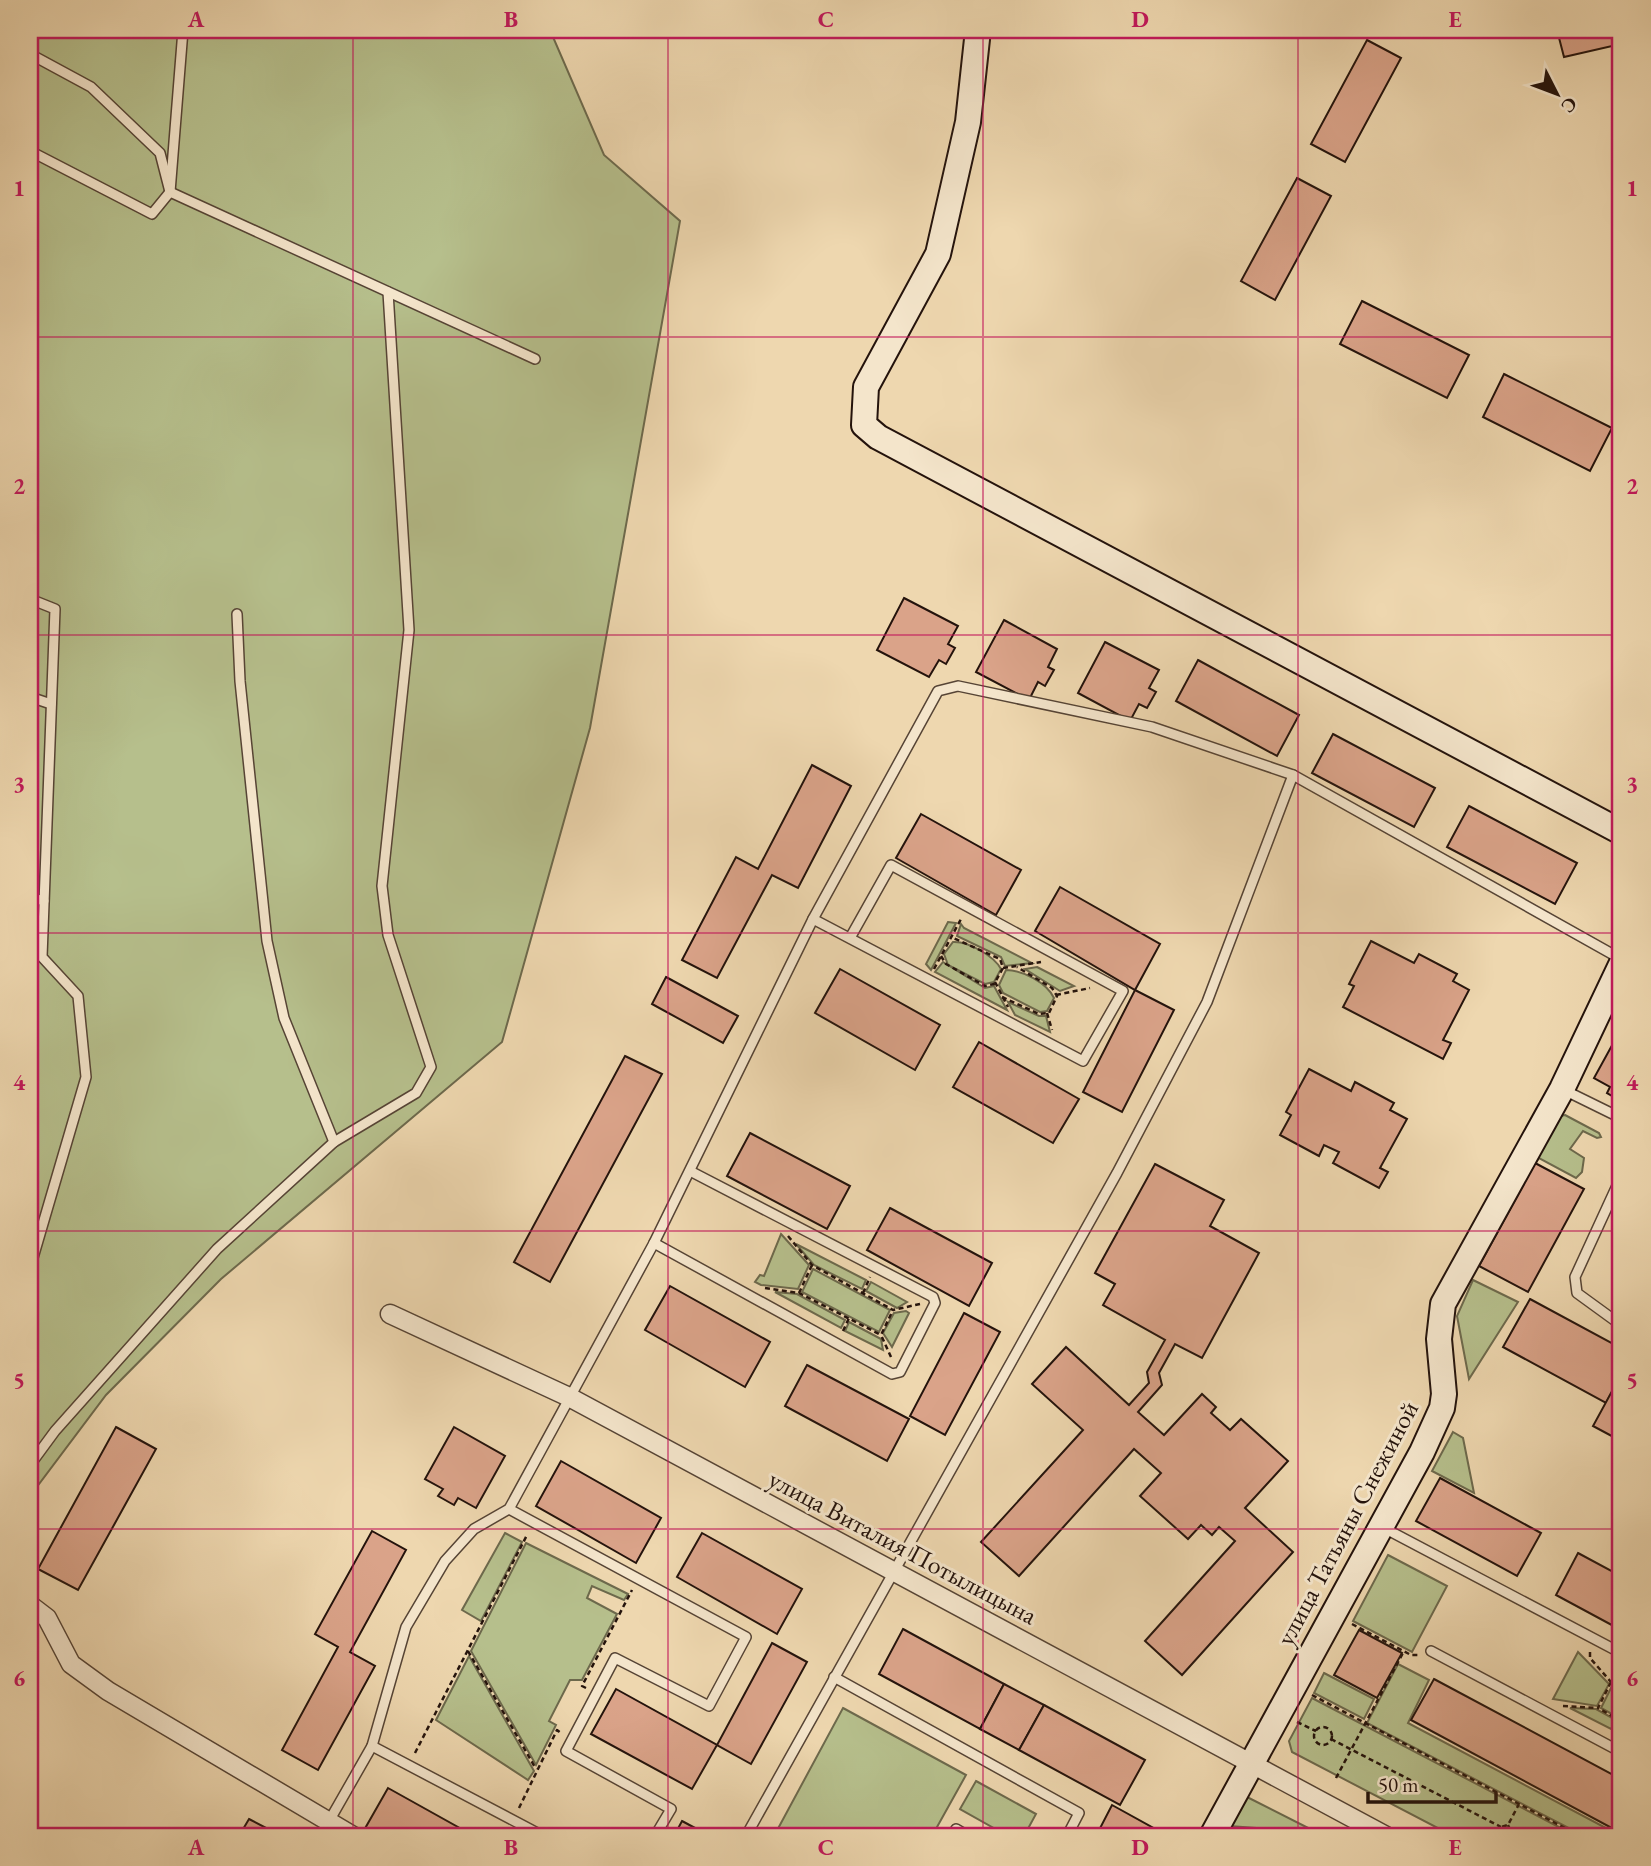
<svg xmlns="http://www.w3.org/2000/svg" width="1651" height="1866" font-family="'EB Garamond',serif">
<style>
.green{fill:#b6bf8c;stroke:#6d694c;stroke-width:2}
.building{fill:#daa389;stroke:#24130c;stroke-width:2}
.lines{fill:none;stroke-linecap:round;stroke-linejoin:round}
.lane-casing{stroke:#564435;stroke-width:12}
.street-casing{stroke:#564435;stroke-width:21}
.secondary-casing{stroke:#24130c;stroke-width:28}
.path{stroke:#24130c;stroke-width:2.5;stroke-dasharray:5 3.5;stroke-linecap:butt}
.lane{stroke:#f4e5cb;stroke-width:9}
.street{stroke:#f4e5cb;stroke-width:18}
.secondary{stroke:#f4e5cb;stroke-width:24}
.grid{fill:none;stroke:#c2185b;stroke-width:2;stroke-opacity:0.55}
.labels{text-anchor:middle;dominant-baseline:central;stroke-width:6;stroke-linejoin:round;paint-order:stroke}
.street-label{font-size:26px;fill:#24130c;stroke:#f4e5cb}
.neatline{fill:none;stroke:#c2185b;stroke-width:2.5}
.grid-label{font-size:23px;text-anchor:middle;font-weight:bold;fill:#c2185b}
</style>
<rect width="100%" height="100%" fill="#eed7af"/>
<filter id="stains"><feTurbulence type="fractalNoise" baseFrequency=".00286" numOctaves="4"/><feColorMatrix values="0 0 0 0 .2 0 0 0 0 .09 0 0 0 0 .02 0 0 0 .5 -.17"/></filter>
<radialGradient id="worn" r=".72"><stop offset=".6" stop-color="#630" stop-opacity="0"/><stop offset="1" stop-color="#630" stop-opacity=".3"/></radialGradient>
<g class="green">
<polygon points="30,30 550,30 604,155 680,221 590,728 502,1042 221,1279 106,1395 30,1496"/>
<polygon points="948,922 956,923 931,970 926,964"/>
<polygon points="961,924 964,928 1032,963 1005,966 1001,957 957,936"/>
<path d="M 953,942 C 968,941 994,956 1001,969 L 994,982 L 985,984 L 948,965 L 944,954 Z"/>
<polygon points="943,962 985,988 994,986 1007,1010 935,972"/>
<polygon points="1037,967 1074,986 1060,991 1025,969"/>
<path d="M 1006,970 C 1023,970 1047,983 1054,998 L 1047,1011 L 1040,1012 L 1003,993 L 999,985 Z"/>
<polygon points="1008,1002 1039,1016 1046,1016 1050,1032 1015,1015"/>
<polygon points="1565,1115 1599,1133 1601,1137 1597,1138 1583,1131 1570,1149 1584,1158 1582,1172 1576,1178 1539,1158 1535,1164 1530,1161 1561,1116"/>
<polygon points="781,1234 809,1265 798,1289 761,1285 755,1282 760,1275 764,1276"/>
<polygon points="796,1244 866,1280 862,1289 814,1265"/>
<polygon points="813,1269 890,1310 879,1332 802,1292"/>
<polygon points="1473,1280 1518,1302 1469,1379 1457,1316"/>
<polygon points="871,1282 907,1302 897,1308 866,1291"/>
<polygon points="775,1292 797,1294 845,1320 841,1328"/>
<polygon points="906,1311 909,1313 892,1347 883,1333 894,1313"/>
<polygon points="849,1322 881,1339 883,1350 845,1331"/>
<polygon points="1453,1432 1463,1438 1474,1493 1432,1471"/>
<polygon points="505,1533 522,1542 481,1621 462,1610"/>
<polygon points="526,1543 628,1594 624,1600 592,1586 587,1598 617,1614 582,1680 570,1680 549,1721 556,1725 536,1765 471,1651"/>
<polygon points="1388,1555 1447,1586 1412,1652 1353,1621"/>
<polygon points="1578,1652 1609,1684 1597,1706 1553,1699"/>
<polygon points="469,1656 534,1771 528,1780 436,1720"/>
<polygon points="1398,1664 1429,1680 1408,1723 1621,1836 1584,1836 1367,1723"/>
<polygon points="1324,1673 1374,1699 1364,1719 1314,1693"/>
<polygon points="1612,1686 1621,1691 1621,1719 1601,1708"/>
<polygon points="1312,1698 1576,1836 1453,1836 1292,1752 1289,1741"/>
<polygon points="843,1708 966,1775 932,1836 774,1836"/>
<polygon points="1570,1708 1596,1709 1616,1720 1611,1729"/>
<polygon points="976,1781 1036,1814 1024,1836 1008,1836 960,1809"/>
<polygon points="1247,1797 1324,1836 1297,1836 1285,1830 1282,1836 1277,1836 1270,1829 1229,1826"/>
</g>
<g class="building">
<polygon points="1557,30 1621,30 1621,44 1564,57"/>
<polygon points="1367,40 1401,58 1345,162 1311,144"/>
<polygon points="1297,178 1331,196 1275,300 1241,281"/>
<polygon points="1362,301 1469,355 1447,398 1340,344"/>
<polygon points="1504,374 1612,428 1590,471 1483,417"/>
<polygon points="904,598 958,626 948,644 955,648 946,664 939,660 929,677 877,650"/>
<polygon points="1004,620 1057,649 1048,667 1054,670 1045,686 1038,682 1029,700 976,672"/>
<polygon points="1105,642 1159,670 1149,688 1156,692 1147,708 1139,704 1130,721 1078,693"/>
<polygon points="1198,660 1299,715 1277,756 1176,701"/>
<polygon points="1333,734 1435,788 1414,827 1312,773"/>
<polygon points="812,765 851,786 798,888 772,875 717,978 682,960 736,857 758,869"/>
<polygon points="1469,806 1577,863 1555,904 1447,847"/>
<polygon points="921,814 1021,870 996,915 896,858"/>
<polygon points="1060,887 1160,944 1135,990 1035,931"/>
<polygon points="1371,941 1414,963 1419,954 1457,974 1453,981 1469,990 1443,1040 1451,1043 1443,1059 1343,1007 1354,986 1349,984"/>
<polygon points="840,969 940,1025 915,1070 815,1013"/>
<polygon points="666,977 738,1016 723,1043 652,1004"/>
<polygon points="1135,990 1174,1010 1122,1112 1083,1092"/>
<polygon points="1621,1029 1621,1101 1607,1093 1610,1087 1594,1078"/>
<polygon points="979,1042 1079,1099 1053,1143 953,1087"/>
<polygon points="625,1056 662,1074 550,1282 514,1262"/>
<polygon points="1309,1069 1351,1091 1355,1082 1394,1103 1390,1110 1407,1119 1380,1168 1388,1172 1379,1188 1333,1163 1339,1152 1324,1145 1319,1156 1280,1135 1291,1115 1286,1112"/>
<polygon points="750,1133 850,1186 827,1229 727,1176"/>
<polygon points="1535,1163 1584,1189 1528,1292 1479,1266"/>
<polygon points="1155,1164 1224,1200 1210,1226 1259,1253 1202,1358 1175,1344 1159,1373 1162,1385 1138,1412 1164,1435 1202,1394 1216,1407 1211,1413 1230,1430 1241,1419 1288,1461 1245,1508 1293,1552 1182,1675 1145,1641 1235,1541 1219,1527 1212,1535 1201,1525 1188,1539 1140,1496 1161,1473 1134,1449 1019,1576 981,1542 1083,1430 1032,1384 1066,1347 1129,1405 1149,1383 1147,1372 1165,1340 1103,1305 1115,1284 1095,1273"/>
<polygon points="890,1208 992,1263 969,1306 867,1250"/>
<polygon points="670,1286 770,1342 745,1387 645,1330"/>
<polygon points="1530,1299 1621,1348 1621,1375 1606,1403 1503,1347"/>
<polygon points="964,1313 1000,1332 945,1435 910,1416"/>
<polygon points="807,1365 909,1419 887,1461 785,1406"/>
<polygon points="1617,1382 1621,1384 1621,1441 1593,1426"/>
<polygon points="116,1427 156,1449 78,1590 38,1569"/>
<polygon points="454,1427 505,1456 476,1508 458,1498 454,1505 438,1496 443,1489 425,1479"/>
<polygon points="561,1461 661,1518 636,1563 536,1506"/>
<polygon points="1440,1478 1541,1533 1517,1576 1416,1521"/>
<polygon points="372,1531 406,1550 350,1652 375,1666 318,1770 282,1750 338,1647 315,1634"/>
<polygon points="702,1533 802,1589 777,1634 677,1577"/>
<polygon points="1578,1553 1621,1576 1621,1630 1556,1595"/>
<polygon points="903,1629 1004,1684 980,1729 879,1674"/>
<polygon points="1359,1630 1402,1653 1377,1698 1334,1675"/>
<polygon points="772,1643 807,1662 751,1764 717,1745"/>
<polygon points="1434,1679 1621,1779 1621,1833 1411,1720"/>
<polygon points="1004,1684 1044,1705 1019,1750 980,1729"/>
<polygon points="616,1689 717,1745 692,1789 591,1734"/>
<polygon points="1044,1705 1145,1760 1120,1805 1019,1750"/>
<polygon points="388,1788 474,1836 370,1836 363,1832"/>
<polygon points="1112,1805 1157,1830 1154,1836 1096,1836"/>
<polygon points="249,1819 270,1830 267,1836 239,1836"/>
<polygon points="682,1821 710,1836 674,1836"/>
</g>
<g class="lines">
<defs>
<g id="lane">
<polyline points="30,54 91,87 160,153 170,192 535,359"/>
<polyline points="30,151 152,214 170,192 183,30"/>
<polyline points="30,599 55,609 42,957 78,996 86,1077 30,1268"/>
<polyline points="237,614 240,681 267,941 284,1018 334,1142"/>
<polyline points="30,697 51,704"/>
<polyline points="30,897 44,901"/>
<polyline points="813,919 1083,1061 1123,991 891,865 850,938"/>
<polyline points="1564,1090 1621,1118"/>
<polyline points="1621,1177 1575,1277 1577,1293 1621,1325"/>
<polyline points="654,1243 892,1374 900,1372 935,1303 933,1297 690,1171"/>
<polyline points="30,1465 55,1431 217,1249 334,1142 416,1093 431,1067 388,935 382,886 409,630 388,292"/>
<polyline points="509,1509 746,1637 709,1706 615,1658 566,1751 671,1809 655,1836"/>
<polyline points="1382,1527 1621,1653"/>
<polyline points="1431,1651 1621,1752"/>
<polyline points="834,1677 1079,1813 1067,1836"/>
<polyline points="372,1746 543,1836"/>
<polyline points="328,1823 372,1746 406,1627 445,1561 474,1529 509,1509 654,1243 813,919 938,691 958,686 1152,727 1293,775 1621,959"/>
<polyline points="746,1836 1117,1173 1207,1002 1293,775"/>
<polyline points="952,1836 956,1829 968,1836"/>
</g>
<g id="street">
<polyline points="390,1314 569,1397 1386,1836"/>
<polyline points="30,1605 47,1618 71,1664 108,1691 353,1836"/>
</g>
<g id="secondary">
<polyline points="978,30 968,122 938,254 866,387 864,425 878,437 1621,832"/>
<polyline points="1212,1836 1422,1452 1442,1408 1444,1394 1439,1339 1443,1304 1562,1089 1621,965"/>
</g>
</defs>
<use href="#lane" class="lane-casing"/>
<use href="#street" class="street-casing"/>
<use href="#secondary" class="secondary-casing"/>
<g class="path">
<polyline points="941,956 946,964 985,986 994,984 1003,968 1000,959 951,937"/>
<polyline points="1003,968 1041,962"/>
<polyline points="934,969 961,919"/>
<polyline points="995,982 1008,1007"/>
<polyline points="1056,995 1090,988"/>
<polyline points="1002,997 1039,1014 1049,1013 1057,996 1052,988 1017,967"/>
<polyline points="1047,1013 1052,1030"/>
<polyline points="788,1236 812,1265 893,1310 920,1304"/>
<polyline points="765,1288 799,1293 881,1335"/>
<polyline points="799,1293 812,1265"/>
<polyline points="863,1293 870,1277"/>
<polyline points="843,1331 849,1318"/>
<polyline points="891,1357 881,1335 893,1310"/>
<polyline points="1352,1624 1411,1655 1418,1655"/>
<polyline points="468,1651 536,1769"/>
<polyline points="1590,1652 1590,1658 1611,1682 1621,1688"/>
<polyline points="1611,1682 1598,1708 1621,1721"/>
<polyline points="586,1688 582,1686 632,1590"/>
<polyline points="1312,1695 1519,1804"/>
<polyline points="1563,1706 1598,1708"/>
<polyline points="1297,1722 1316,1731"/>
<circle cx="1323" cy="1736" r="9"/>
<polyline points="1612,1732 1619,1719"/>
<polyline points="1331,1739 1501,1827"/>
<polyline points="415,1753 527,1535"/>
<polyline points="1336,1778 1404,1651"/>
<polyline points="519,1808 557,1730 561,1733"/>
<polyline points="1508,1825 1511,1832 1503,1835 1501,1827 1508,1825 1519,1804 1580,1836"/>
</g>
<use href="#lane" class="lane"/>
<use href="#street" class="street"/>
<use href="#secondary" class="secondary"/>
</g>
<path class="grid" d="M 353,30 L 353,1836M 668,30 L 668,1836M 983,30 L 983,1836M 1298,30 L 1298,1836M 30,337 L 1621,337M 30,635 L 1621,635M 30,933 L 1621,933M 30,1231 L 1621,1231M 30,1529 L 1621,1529"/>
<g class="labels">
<g class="street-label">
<text transform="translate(1347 1523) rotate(-62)">улица Татьяны Снежиной</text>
<text transform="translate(903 1547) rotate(28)">улица Виталия Потылицына</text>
</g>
</g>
<rect width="1651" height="1866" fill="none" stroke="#eed7af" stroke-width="77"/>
<g transform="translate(1557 94) rotate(132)" stroke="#f4e5cb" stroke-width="5" paint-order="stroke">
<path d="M0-5L12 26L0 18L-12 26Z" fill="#24130c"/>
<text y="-10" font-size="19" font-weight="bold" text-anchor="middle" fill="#24130c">С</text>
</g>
<path d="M1368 1792v10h128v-10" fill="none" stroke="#24130c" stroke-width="3.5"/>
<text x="1378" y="1792" font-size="21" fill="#24130c" stroke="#f4e5cb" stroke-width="5" paint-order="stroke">50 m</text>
<rect x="38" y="38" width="1574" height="1790" class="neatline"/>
<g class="grid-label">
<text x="196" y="27">A</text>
<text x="511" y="27">B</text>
<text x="826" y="27">C</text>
<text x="1140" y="27">D</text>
<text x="1455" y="27">E</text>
<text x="19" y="196">1</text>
<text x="1632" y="196">1</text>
<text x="19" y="494">2</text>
<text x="1632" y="494">2</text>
<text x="19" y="792">3</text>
<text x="1632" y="792">3</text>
<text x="19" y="1090">4</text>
<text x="1632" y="1090">4</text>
<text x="19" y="1388">5</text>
<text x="1632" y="1388">5</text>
<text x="19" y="1686">6</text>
<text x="1632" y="1686">6</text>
<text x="196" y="1855">A</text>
<text x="511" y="1855">B</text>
<text x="826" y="1855">C</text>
<text x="1140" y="1855">D</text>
<text x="1455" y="1855">E</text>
</g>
<rect width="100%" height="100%" filter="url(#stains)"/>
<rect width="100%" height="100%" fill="url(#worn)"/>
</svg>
